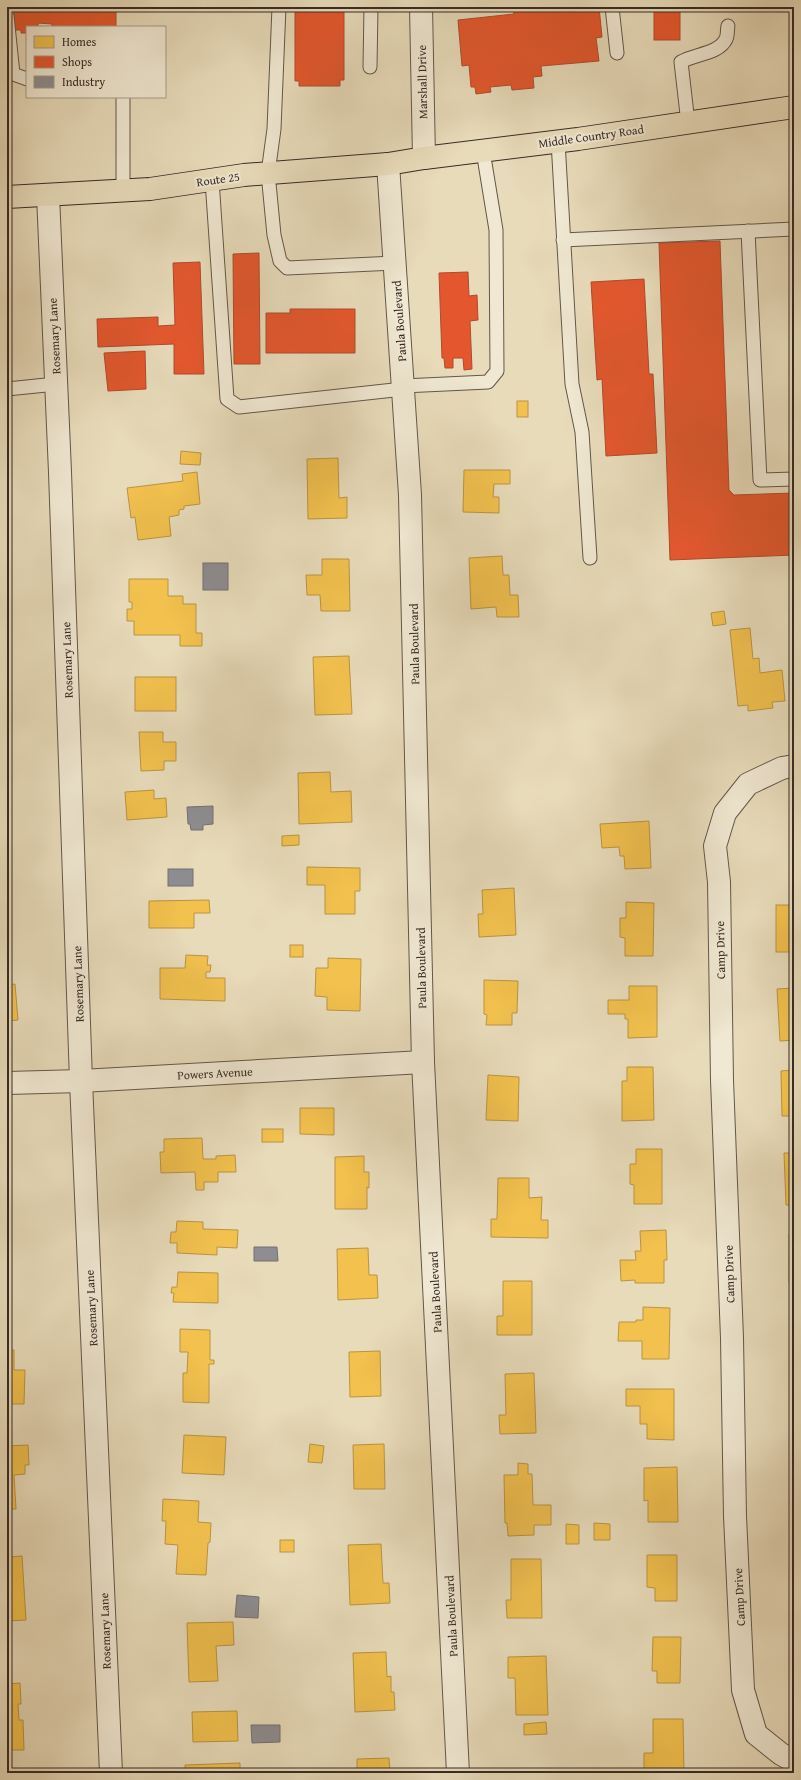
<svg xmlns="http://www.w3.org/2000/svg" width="801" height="1780" font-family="'Gentium Book Plus',serif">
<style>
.homes{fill:#f2c14e;stroke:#ba9442}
.shops{fill:#e4572e;stroke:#b04a2c}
.industry{fill:#8d8d92;stroke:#737072}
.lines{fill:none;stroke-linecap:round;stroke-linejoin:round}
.service-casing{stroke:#63574b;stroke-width:15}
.minor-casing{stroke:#63574b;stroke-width:24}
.primary-casing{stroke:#372b26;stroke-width:24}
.service{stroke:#f0e8d2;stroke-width:13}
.minor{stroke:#f0e8d2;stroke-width:22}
.primary{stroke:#e8dbba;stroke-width:22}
.labels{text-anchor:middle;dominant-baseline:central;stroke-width:4;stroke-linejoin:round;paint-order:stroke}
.street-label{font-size:12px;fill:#372b26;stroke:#f0e8d2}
</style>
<rect width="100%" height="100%" fill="#e8dbba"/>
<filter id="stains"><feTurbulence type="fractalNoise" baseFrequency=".005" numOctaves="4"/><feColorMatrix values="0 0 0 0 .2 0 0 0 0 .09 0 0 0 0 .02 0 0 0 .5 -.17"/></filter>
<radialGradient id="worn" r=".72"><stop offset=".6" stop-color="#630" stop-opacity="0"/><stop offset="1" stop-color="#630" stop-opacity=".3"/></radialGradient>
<g class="homes">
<rect x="517" y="401" width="11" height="16"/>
<polygon points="181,451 201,453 200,465 180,464"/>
<polygon points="338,458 339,498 347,497 347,518 308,519 307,459"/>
<polygon points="464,470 510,470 510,484 494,484 493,497 499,497 499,513 463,512"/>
<polygon points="197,472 200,504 184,506 184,509 179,510 179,515 169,517 171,536 138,540 135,517 131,518 127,488 183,481 182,474"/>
<polygon points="502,556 503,575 509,575 510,595 518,595 519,617 497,617 496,607 471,609 469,558"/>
<polygon points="322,559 349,559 350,611 321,611 320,595 307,595 306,575 322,575"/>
<polygon points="129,579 168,579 168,596 183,596 183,604 196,604 196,633 202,633 202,646 180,646 180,635 134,635 134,621 127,621 127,609 132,609 132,602 129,602"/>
<polygon points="724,611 726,624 713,626 711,613"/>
<polygon points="750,628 753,659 759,658 760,673 782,670 785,701 772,702 773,708 748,711 748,705 738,706 730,630"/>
<polygon points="349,656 352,714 315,715 313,657"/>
<rect x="135" y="677" width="41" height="34"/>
<polygon points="139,732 163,732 163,742 176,742 176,761 164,761 164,770 141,771"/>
<polygon points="330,772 331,792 351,791 352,822 299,824 298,773"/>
<polygon points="154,790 154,799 166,798 167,817 127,820 125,792"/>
<polygon points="649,821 651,868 625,869 624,856 620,856 619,847 602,848 600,824"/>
<polygon points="299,835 299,845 282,846 282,836"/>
<polygon points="307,867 360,868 360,891 355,891 355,914 325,914 325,885 307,885"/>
<polygon points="514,888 516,935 479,937 478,914 483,914 482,890"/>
<polygon points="209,900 210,913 194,913 194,928 149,928 149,901"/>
<polygon points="626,902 654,903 653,956 625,956 625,938 620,937 620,918 626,918"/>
<rect x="776" y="905" width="18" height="47"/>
<rect x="290" y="945" width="13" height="12"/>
<polygon points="186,955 208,956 207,965 211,965 210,972 206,972 206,978 225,978 225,1001 160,999 160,968 185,968"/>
<polygon points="328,958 361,959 360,1011 327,1010 327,997 315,996 316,968 328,968"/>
<polygon points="484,980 518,981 517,1013 512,1013 512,1025 486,1025 487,1015 484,1014"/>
<polygon points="15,984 18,1020 7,1021 7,985"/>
<polygon points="629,986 657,986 657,1037 628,1038 628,1019 625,1019 625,1014 608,1014 608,1000 629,1000"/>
<polygon points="794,988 794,1040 780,1041 777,989"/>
<polygon points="627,1067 653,1067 654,1120 622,1121 622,1081 627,1081"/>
<polygon points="794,1070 794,1116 782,1116 781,1071"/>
<polygon points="488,1075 519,1077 518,1121 486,1120"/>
<polygon points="300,1108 334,1108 334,1135 300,1134"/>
<rect x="262" y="1129" width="21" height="13"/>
<polygon points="202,1138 203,1159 216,1159 216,1156 235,1155 236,1172 218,1172 218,1182 204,1182 204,1190 196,1190 195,1172 161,1173 160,1152 164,1152 164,1139"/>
<polygon points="636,1149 662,1149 662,1204 634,1204 634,1185 630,1184 630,1164 636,1164"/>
<polygon points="784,1153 794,1153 794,1205 786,1205"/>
<polygon points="364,1156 364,1172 369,1172 369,1188 367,1187 367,1209 335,1209 335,1157"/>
<polygon points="498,1178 529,1178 529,1198 542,1197 541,1220 548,1220 548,1238 491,1237 491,1219 497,1219"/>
<polygon points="177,1221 203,1222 203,1229 238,1230 237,1248 217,1247 217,1255 177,1253 177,1243 170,1243 171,1232 176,1232"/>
<polygon points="666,1230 667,1260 664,1260 664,1283 635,1283 635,1280 621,1281 620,1260 636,1260 635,1251 641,1251 640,1231"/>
<rect x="789" y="1235" width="5" height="47"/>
<polygon points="368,1248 369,1275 377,1275 378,1298 338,1300 337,1249"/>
<polygon points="7,1253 10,1253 8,1273 11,1274 10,1287 7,1287"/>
<polygon points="178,1272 218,1273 218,1303 173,1302 174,1293 171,1293 172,1287 177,1287"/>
<polygon points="503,1281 532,1281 532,1335 497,1335 497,1316 503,1316"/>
<polygon points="792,1301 794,1301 794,1364 791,1364"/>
<polygon points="643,1307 670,1308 669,1359 642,1359 642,1341 618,1341 619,1322 636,1322 636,1320 643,1320"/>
<polygon points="180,1329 210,1330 210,1360 214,1360 214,1364 209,1364 209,1403 183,1402 183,1373 187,1373 188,1352 180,1352"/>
<polygon points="7,1350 14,1350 14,1370 25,1370 24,1404 7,1404"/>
<polygon points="380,1351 381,1396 350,1397 349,1352"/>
<polygon points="534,1373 536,1433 500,1434 499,1415 506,1415 505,1374"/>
<polygon points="626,1389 674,1389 674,1440 647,1439 647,1424 640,1424 640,1406 626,1406"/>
<polygon points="184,1435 226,1437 224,1475 182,1473"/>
<polygon points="310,1444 324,1446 322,1463 308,1462"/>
<polygon points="384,1444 385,1489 354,1489 353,1445"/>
<polygon points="28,1445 29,1465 25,1465 25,1474 14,1475 16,1509 7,1509 7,1446"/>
<polygon points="518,1463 528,1464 528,1474 532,1474 533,1505 551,1505 551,1525 534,1525 534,1535 508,1536 507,1523 505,1523 504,1475 518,1475"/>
<polygon points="677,1467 678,1522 648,1522 648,1500 644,1501 644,1468"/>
<polygon points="163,1499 199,1501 198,1522 211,1523 210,1542 208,1543 206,1575 176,1574 178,1545 165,1544 166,1521 162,1521"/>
<polygon points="594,1523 610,1524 610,1540 594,1540"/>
<polygon points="566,1524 579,1525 579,1544 566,1544"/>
<rect x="280" y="1540" width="14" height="12"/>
<polygon points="381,1544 383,1583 389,1583 390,1603 350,1605 348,1545"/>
<polygon points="7,1548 9,1557 22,1556 26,1620 7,1621"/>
<polygon points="647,1555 677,1555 677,1601 655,1601 655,1588 647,1587"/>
<polygon points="511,1559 541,1559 542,1618 507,1618 506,1600 511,1600"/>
<polygon points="233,1622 234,1645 216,1646 218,1681 189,1682 187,1623"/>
<polygon points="653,1637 681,1637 680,1683 657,1683 657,1671 652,1671"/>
<polygon points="386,1652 387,1677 391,1676 391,1692 394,1692 395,1710 355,1712 353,1653"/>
<polygon points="546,1656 548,1715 516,1715 515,1678 508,1678 508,1657"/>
<polygon points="20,1683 21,1704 18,1704 19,1720 23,1720 24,1750 7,1750 7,1684"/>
<polygon points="237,1711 238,1741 193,1742 192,1712"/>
<polygon points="653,1719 683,1719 684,1773 644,1773 644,1753 653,1753"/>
<polygon points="546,1722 547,1734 524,1735 524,1724"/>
<polygon points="389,1758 390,1773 357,1773 357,1759"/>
<polygon points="240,1763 240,1773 185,1773 185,1765"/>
</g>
<g class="shops">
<polygon points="14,7 116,7 116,27 52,27 52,24 38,23 38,27 27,27 27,33 21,33 21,30 14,30"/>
<polygon points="513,7 599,7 602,37 596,38 599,61 541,66 542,76 533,77 534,88 512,90 511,85 490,87 491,92 476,94 475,87 471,87 469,65 462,66 458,20 514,14"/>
<rect x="654" y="7" width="26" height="33"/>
<polygon points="344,10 344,80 340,80 340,86 299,86 299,81 295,81 295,11"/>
<polygon points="720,241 729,490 734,495 794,493 794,555 670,560 659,243"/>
<polygon points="259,253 260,364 234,364 233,254"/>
<polygon points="200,262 204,374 174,374 174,344 98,347 97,319 158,317 158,326 175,325 173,263"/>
<polygon points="468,272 469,296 477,295 478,320 470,321 472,369 464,370 463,358 453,358 453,368 445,368 444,358 442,358 439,273"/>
<polygon points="644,279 649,374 653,374 657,453 606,456 602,379 597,380 591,282"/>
<polygon points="290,309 355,309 355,353 266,353 266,313 290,313"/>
<polygon points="145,351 146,389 108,391 104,353"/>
</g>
<g class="industry">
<rect x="203" y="563" width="25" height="27"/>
<polygon points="213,806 213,824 203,825 203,830 191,830 190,824 188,824 187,807"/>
<rect x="168" y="869" width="25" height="17"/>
<polygon points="254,1247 277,1247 278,1261 254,1261"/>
<polygon points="237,1595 259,1597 258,1618 235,1617"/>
<polygon points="251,1725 280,1725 280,1742 252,1743"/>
</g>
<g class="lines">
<defs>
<g id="service">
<polyline points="279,7 274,129 268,173 274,235 280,261 287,268 395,263"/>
<polyline points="612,7 617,53"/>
<polyline points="7,16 13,74 27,79"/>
<polyline points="370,67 371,7"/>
<polyline points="123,97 123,191"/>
<path d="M 688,123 L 681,62 C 694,54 719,54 726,39 C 728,35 727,30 728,26"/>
<polyline points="558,141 572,384 582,432 590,558"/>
<polyline points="212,180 227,399 239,407 403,389"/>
<polyline points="748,231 760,480 794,479"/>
<polyline points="563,240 794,229"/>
<polyline points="403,386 488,382 497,371 496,230 483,151"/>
<polyline points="7,389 56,384"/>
</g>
<g id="minor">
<polyline points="421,7 424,158"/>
<polyline points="388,164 410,495 423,1062 458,1773"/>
<polyline points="48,195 60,472 81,1081 111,1773"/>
<polyline points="794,766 782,768 748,784 725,813 715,846 719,882 722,1080 732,1338 735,1516 743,1690 756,1734 781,1754 794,1761"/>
<polyline points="7,1083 81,1081 423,1062"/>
</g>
<polyline id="primary" points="7,197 150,189 244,175 388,164 424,158 578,139 794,107"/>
</defs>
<use href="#service" class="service-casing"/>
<use href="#minor" class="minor-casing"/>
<use href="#primary" class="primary-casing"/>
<use href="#service" class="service"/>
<use href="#minor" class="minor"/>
<use href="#primary" class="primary"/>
</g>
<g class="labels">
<g class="street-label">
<text transform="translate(422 82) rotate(-91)">Marshall Drive</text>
<text transform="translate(591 136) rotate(-8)">Middle Country Road</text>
<text transform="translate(218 179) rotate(-8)">Route 25</text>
<text transform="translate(399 321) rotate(-94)">Paula Boulevard</text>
<text transform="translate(54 336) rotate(-93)">Rosemary Lane</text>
<text transform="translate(414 644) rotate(-91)">Paula Boulevard</text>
<text transform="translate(67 660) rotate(-92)">Rosemary Lane</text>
<text transform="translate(720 950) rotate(-91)">Camp Drive</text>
<text transform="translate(421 968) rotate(-91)">Paula Boulevard</text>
<text transform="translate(78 984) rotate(-92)">Rosemary Lane</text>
<text transform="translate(215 1073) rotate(-3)">Powers Avenue</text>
<text transform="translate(729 1274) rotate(-92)">Camp Drive</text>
<text transform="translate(435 1292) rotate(-93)">Paula Boulevard</text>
<text transform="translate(91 1308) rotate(-93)">Rosemary Lane</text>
<text transform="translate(739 1597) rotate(-93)">Camp Drive</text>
<text transform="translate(451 1616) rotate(-93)">Paula Boulevard</text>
<text transform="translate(105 1631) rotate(-92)">Rosemary Lane</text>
</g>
</g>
<rect width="801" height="1780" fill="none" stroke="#e8dbba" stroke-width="24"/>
<rect x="8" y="8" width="785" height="1764" fill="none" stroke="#372b26" stroke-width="2"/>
<rect x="12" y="12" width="777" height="1756" fill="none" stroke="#372b26"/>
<rect x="26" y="26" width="140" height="72" fill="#f0e8d2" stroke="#a69c8d"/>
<rect x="34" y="36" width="20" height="12" fill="#f2c14e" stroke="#a69c8d"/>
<text x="62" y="46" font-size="12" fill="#372b26">Homes</text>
<rect x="34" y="56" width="20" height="12" fill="#e4572e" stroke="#a69c8d"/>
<text x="62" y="66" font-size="12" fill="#372b26">Shops</text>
<rect x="34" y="76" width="20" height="12" fill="#8d8d92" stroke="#a69c8d"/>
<text x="62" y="86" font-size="12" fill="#372b26">Industry</text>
<rect width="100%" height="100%" filter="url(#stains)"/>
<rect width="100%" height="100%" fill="url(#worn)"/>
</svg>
